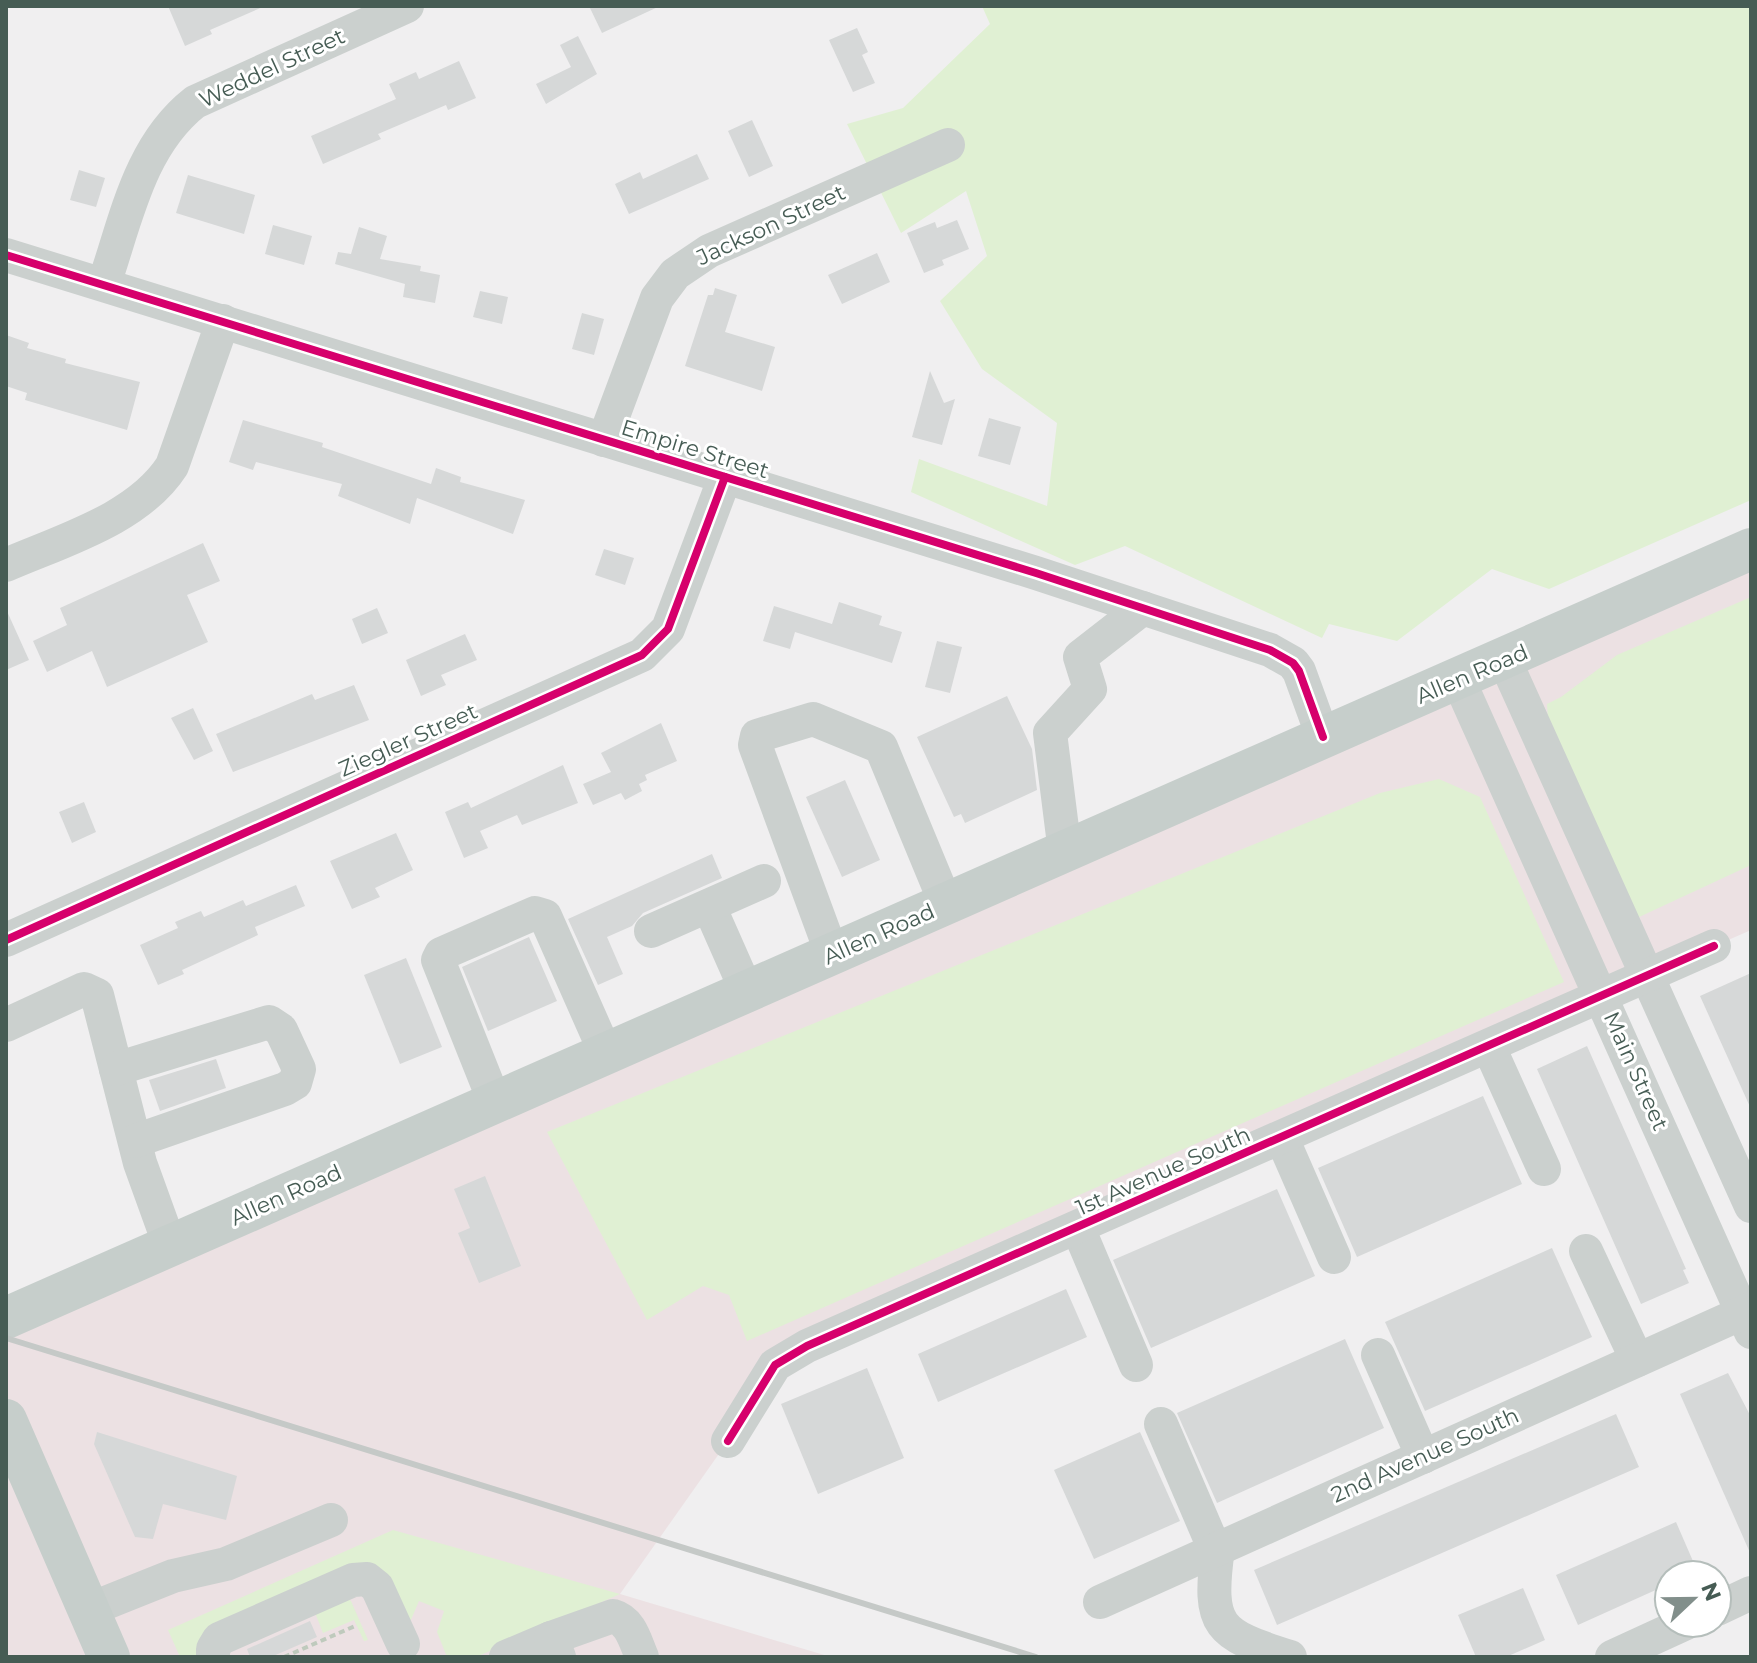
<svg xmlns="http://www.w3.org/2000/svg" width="1757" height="1663" font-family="Montserrat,sans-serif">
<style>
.commercial{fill:#ece1e3}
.green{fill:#e0f0d3}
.building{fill:#d6d8d8}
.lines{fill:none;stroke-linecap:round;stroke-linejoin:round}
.path{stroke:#bfcabd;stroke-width:4;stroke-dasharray:6 4;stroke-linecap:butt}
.minor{stroke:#cbd0ce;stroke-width:34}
.major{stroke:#c6cecb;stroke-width:42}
.rail{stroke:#c5c9c7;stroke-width:6}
.cycleway-casing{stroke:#fff;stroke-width:13}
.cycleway{stroke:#d6006c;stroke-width:8}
.labels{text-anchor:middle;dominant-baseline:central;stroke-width:6;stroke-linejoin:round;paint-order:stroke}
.street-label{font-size:22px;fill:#465c54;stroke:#fff}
</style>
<rect width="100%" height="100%" fill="#f0eff0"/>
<polygon class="commercial" points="1751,549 1751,930 807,1346 728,1441 620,1594 831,1657 6,1657 6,1318"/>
<g class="green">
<polygon points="982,6 1751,6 1751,500 1549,589 1492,569 1397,641 1329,624 1322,638 1125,546 1075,565 911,492 919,459 1047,506 1057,423 982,369 940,301 987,256 966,191 901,233 847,124 903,108 990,24"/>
<polygon points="1751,597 1751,865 1637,918 1548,720 1547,704 1561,697 1617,655"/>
<polygon points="1439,779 1480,797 1564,982 747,1341 729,1295 703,1286 647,1320 547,1132 1380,793"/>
<polygon points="393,1530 620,1594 476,1657 447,1657 437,1632 444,1611 419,1601 410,1622 381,1581 204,1657 180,1657 168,1630"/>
<polygon points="344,1596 351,1601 368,1640 364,1641 354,1620 323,1633 314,1610"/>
</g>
<g class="building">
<polygon points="168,6 265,6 210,30 212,34 185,46"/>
<polygon points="589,6 660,6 602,33"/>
<polygon points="857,28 868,52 862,55 875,83 853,92 829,40"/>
<polygon points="578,36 597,74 546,104 536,84 571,67 560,45"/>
<polygon points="459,61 476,98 448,110 446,105 378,134 381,139 323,164 311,136 396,99 389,84 416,72 419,79"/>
<polygon points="752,120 773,166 749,177 728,131"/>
<polygon points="697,154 709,179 629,214 615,184 640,172 643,179"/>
<polygon points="79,170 105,178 96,207 70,200"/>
<polygon points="188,175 255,195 244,234 176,213"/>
<polygon points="957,220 969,249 942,260 944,265 924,273 907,233 935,222 937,228"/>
<polygon points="273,225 312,236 304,265 265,254"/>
<polygon points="359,227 387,236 380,259 421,266 420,271 440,275 435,303 403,297 405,284 335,264 338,252 351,254"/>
<polygon points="877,253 890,282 842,304 828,275"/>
<polygon points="715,288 737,295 725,332 775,347 762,391 685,366 708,295 713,295"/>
<polygon points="480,291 508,297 502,324 473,317"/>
<polygon points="582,313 604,319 594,355 572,349"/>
<polygon points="6,335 29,343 27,348 66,359 65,363 140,382 127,430 25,400 27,393 6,386"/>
<polygon points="930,371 944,403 955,399 942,445 912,437"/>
<polygon points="989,418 1021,427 1010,465 978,456"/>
<polygon points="243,420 323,443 322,447 431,484 436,468 461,477 460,482 525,500 513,534 417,498 410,524 338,496 342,484 256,462 253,470 229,462"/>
<polygon points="203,543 220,581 187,595 208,642 107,687 92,651 47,672 33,641 67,625 60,608"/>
<polygon points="604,549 634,558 625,585 595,575"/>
<polygon points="839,602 882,616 879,625 902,632 892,663 795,632 790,649 763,641 774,606 832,624"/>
<polygon points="377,608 388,633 362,644 352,619"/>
<polygon points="6,609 29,660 6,670"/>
<polygon points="465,634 477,660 441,675 446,685 421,696 406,660"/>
<polygon points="937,641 962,647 950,693 925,687"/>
<polygon points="354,685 369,720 233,772 216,734 312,694 315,700"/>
<polygon points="1007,696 1032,749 1037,790 965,823 961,814 954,817 917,737"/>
<polygon points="193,708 213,751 194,760 171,718"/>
<polygon points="661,723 677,761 645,775 647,780 639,784 642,791 625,800 621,793 593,805 583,784 611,772 601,753"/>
<polygon points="563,765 578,803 522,825 517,815 480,831 488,848 464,858 445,812 468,802 471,808"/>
<polygon points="845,780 880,860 842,877 806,797"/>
<polygon points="84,802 96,832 72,843 59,812"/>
<polygon points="396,833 413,870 375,888 380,897 352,909 330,861"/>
<polygon points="712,854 722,878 643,913 632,926 607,937 623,974 598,985 568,919"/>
<polygon points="296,885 305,906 255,927 258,935 182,970 184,974 158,985 140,945 178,928 175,922 201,911 204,917 243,900 246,906"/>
<polygon points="529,937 557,1001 488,1031 462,967"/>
<polygon points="406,958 442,1047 400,1064 364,975"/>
<polygon points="1751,973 1751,1109 1700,996"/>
<polygon points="1587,1046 1686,1269 1683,1270 1689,1283 1641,1304 1537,1069"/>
<polygon points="216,1059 226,1088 160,1111 149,1080"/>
<polygon points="1483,1096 1522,1184 1357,1257 1318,1168"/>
<polygon points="485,1176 521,1266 479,1283 458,1233 470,1228 454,1189"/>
<polygon points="1277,1189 1315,1276 1151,1348 1113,1260"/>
<polygon points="1552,1248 1592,1337 1425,1411 1385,1322"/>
<polygon points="1066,1289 1087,1337 938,1402 918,1354"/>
<polygon points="1345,1339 1384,1428 1217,1503 1177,1413"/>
<polygon points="867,1368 904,1458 818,1494 781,1404"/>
<polygon points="1728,1373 1751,1417 1751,1555 1680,1394"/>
<polygon points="1616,1414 1639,1467 1277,1625 1254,1570"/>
<polygon points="97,1432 237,1476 226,1520 163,1504 153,1539 135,1537 94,1444"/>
<polygon points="1140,1432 1180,1521 1094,1559 1054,1470"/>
<polygon points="1676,1522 1699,1575 1669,1575 1669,1584 1578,1625 1556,1575"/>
<polygon points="1523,1588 1545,1640 1506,1657 1476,1657 1458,1615"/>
<polygon points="310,1621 317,1637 271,1657 250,1657 247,1649"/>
</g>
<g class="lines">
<polyline class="path" points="284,1657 355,1626"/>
<g class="minor">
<polyline points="6,255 1036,573 1270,650 1293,663 1299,671 1323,737"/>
<path d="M 104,284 C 126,220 139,146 195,102 L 407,6"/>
<polyline points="604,440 657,298 675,274 709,251 948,145"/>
<path d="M 6,565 C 61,541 138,519 172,466 L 223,321"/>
<polyline points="1505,661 1751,1206"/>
<polyline points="1459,681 1751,1332"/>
<polyline points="1065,852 1050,733 1090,689 1080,657 1143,608"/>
<polyline points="709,906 747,992"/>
<polyline points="651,931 764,881"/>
<polyline points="6,940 642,655 668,629 725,477"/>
<polyline points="832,954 755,745 757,736 813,719 881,747 946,904"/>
<polyline points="6,1025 84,989 97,995 140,1163 170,1246"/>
<polyline points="1489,1047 1544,1169"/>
<polyline points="116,1069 269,1022 281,1030 299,1069 295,1083 285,1089 135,1141"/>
<polyline points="495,1103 438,960 441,954 535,913 545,916 606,1054"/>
<polyline points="1282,1138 1334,1257"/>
<polyline points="1078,1228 1136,1365"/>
<polyline points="1586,1251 1637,1360"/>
<polyline points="1378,1355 1423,1457"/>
<polyline points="1161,1424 1215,1550"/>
<polyline points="728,1441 775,1365 807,1346 1714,946"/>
<path d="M 1218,1548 C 1207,1628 1218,1634 1290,1657"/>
<polyline points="1100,1602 1751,1309"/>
<polyline points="1717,1609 1751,1593"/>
<polyline points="88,1610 173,1576 226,1564 331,1520"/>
<polyline points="213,1657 213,1649 219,1639 353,1580 367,1579 377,1587 403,1644"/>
<polyline points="506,1657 551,1638"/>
<path d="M 559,1657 L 551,1638 L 613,1616 C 631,1621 635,1641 642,1657"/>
<polyline points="1612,1657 1686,1623"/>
</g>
<g class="major">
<polyline points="6,1318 1751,549"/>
<polyline points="6,1420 109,1657"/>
</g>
<polyline class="rail" points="6,1338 1036,1657"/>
<defs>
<g id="cycleway">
<polyline points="6,255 1036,573 1270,650 1293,663 1299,671 1323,737"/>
<polyline points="6,940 642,655 668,629 725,477"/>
<polyline points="728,1441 775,1365 807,1346 1714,946"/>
</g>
</defs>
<use href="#cycleway" class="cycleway-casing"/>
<use href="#cycleway" class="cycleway"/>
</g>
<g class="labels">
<g class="street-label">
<text transform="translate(272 68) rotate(-25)">Weddel Street</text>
<text transform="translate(771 225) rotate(-25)">Jackson Street</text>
<text transform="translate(695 449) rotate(17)">Empire Street</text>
<text transform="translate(1472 674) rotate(-23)">Allen Road</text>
<text transform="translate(408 740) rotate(-24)">Ziegler Street</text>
<text transform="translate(879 934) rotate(-24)">Allen Road</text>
<text transform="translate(1636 1071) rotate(66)">Main Street</text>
<text transform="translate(1163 1171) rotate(-24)">1st Avenue South</text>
<text transform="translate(286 1195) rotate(-24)">Allen Road</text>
<text transform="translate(1425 1455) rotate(-24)">2nd Avenue South</text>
</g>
</g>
<rect width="1757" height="1663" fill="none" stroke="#465c54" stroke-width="16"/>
<g transform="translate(1693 1599) rotate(68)"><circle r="38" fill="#ffffff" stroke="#b5bebb" stroke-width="2"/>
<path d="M0-6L14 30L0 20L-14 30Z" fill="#828f8b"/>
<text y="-12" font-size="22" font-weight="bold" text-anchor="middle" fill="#465c54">N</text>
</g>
</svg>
